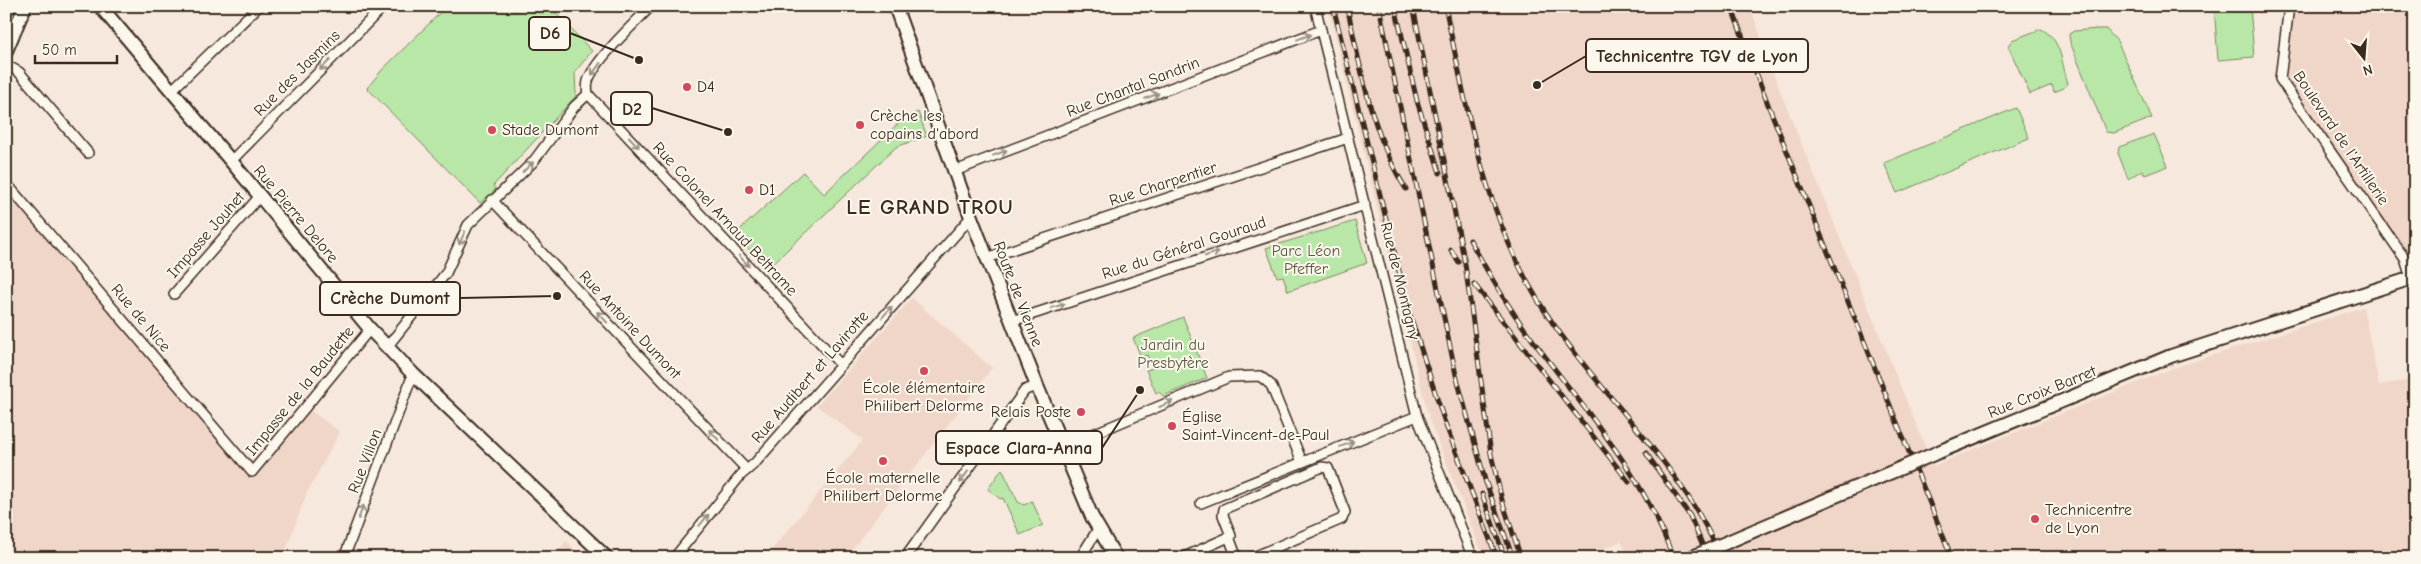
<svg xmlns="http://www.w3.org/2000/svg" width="2421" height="564" font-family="'Comic Neue',sans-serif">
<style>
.built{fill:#f0d6c8}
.green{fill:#b8e7a7;stroke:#7a8862}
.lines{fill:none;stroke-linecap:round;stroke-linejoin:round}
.street-casing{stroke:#3b2a1e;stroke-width:12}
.secondary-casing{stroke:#3b2a1e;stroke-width:16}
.street{stroke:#fbf7ec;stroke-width:9}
.secondary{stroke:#fbf7ec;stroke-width:12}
.rail-casing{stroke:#3b2a1e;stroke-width:5}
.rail{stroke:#fbf7ec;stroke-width:3;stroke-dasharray:9;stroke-linecap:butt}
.secondary-bridge-casing{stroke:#3b2a1e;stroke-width:16;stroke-linecap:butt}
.secondary-bridge{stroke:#fbf7ec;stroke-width:12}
.oneway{stroke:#9b9085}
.poi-dot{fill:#d1495b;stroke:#fbf7ec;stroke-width:2}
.labels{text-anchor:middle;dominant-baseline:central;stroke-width:4;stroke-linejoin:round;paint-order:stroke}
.street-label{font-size:16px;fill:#3b2a1e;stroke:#fbf7ec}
.poi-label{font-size:16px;fill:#3b2a1e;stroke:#fbf7ec;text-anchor:start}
.park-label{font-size:16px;fill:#5a5940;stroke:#fbf7ec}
.district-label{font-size:21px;font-weight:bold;letter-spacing:1px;fill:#3b2a1e;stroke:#fbf7ec}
.leader{fill:none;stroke:#3b2a1e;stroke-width:2}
.callout-dot{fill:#3b2a1e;stroke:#fbf7ec;stroke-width:2}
.callout{fill:#fbf7ec;stroke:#3b2a1e;stroke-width:2}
.callout-label{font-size:18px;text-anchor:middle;font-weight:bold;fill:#3b2a1e}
</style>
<rect width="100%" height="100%" fill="#f6e8dc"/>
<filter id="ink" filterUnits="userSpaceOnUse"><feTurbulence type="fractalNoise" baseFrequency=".02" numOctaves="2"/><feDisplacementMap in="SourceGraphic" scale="10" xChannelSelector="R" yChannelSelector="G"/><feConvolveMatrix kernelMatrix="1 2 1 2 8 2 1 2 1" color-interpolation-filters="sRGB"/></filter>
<g filter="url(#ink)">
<g class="built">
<polygon points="1328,6 1750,6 1778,86 1933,466 2173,368 2363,307 2379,385 2412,380 2415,392 2415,558 1629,558 1621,541 1583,558 1484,558 1429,419"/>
<polygon points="2289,6 2415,6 2415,277 2405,259 2280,79"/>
<polygon points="6,189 253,478 310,410 340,432 306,495 286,550 305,558 6,558"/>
<polygon points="912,298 992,368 845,558 765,558 863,440 817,406"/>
<polygon points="566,541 583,558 553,558"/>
</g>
<g class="green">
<polygon points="447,6 508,6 514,12 521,6 549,6 592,51 575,72 576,96 493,186 496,189 480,203 367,88 382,70"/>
<polygon points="2214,6 2250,6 2254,57 2218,60"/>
<path d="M 2041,29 C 2062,39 2061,63 2068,83 L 2064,88 L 2054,92 L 2052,85 L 2030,94 L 2008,46 L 2012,40 Z"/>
<polygon points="2098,29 2106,29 2117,41 2152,118 2114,133 2106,132 2070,42 2069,34 2074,31"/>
<polygon points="2016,108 2029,138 1897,193 1884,163"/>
<polygon points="918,112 927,136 896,147 767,269 735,234 803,172 824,194 903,119"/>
<polygon points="2154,134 2168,166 2145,175 2142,170 2128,179 2118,153 2119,147"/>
<polygon points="1355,221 1367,263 1288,291 1283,276 1277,277 1266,248"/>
<polygon points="1183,317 1207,378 1163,396 1159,392 1156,393 1146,370 1153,368 1147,355 1141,357 1133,338"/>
<polygon points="1002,469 1018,502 1024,505 1032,501 1043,525 1020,535 1003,498 1000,499 988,489"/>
</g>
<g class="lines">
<defs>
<g id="street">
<polyline points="1315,6 1417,416 1473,558"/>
<polyline points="2289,6 2280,79 2405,259 2411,278"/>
<polyline points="6,65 19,72 88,153"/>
<polyline points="172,90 259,6"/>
<polyline points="588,94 840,364"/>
<path d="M 588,94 C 587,89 587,83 589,78 C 600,55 633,25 651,6"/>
<polyline points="231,161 384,6"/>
<polyline points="955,171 1321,30"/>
<polyline points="6,183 252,472 370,329"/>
<polyline points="492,200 747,470"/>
<polyline points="987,258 1348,138"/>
<polyline points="174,294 260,196"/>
<polyline points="1012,321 1365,205"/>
<polyline points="387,347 446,273 468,225 533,162 574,107 588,94"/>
<polyline points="1062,447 1229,377 1260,376 1271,385 1302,462"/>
<polyline points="1201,503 1417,416"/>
<polyline points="1229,537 1237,558"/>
<polyline points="344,558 413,374"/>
<polyline points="674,558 741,475 755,463 971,217"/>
<polyline points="905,558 1025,390 1037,386"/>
<polyline points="1080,558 1098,529"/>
<polyline points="1182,558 1231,536 1223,515 1224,509 1322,467 1328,468 1345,512 1342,519 1251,558"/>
</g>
<g id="secondary">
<polyline points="100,6 231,161 370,329 413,374 607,558"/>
<polyline points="895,6 971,217 1037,386 1092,517 1116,558"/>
<polyline points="6,51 25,6"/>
<polyline points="1941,451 2171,356 2415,277"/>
</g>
</defs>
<use href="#street" class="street-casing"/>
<use href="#secondary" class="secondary-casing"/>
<use href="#street" class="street"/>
<use href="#secondary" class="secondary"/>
<defs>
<g id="rail">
<polyline points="1333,6 1410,315 1445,423 1497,558"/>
<path d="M 1347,6 C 1361,69 1371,134 1406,189"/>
<polyline points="1379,6 1456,375 1485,480 1513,558"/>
<polyline points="1395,6 1417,101 1440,173"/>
<polyline points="1413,6 1465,264 1491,454 1502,500 1521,558"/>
<path d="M 1445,6 C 1468,112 1485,221 1546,313 C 1601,397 1682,464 1721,558"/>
<polyline points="1731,6 1769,107 1952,558"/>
<path d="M 1470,240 C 1487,271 1505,302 1526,331 C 1579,404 1643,471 1673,558"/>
<polyline points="1451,250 1459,262"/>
<polyline points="1474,284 1629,482"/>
<polyline points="1646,453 1690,516 1708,558"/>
<polyline points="1482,494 1505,558"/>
</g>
</defs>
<use href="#rail" class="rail-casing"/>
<use href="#rail" class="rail"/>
<defs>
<polyline id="secondary-bridge" points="1690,558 1941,451"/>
</defs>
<use href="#secondary-bridge" class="secondary-bridge-casing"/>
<use href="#secondary-bridge" class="secondary-bridge"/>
</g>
<defs><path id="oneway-shaft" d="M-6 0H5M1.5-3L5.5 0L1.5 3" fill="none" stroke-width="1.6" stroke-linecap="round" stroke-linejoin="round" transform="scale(1.25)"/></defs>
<g class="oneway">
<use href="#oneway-shaft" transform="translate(1304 37) rotate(-21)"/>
<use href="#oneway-shaft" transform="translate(325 65) rotate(135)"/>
<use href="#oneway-shaft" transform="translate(596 69) rotate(126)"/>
<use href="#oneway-shaft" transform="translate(1152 96) rotate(-21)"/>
<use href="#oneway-shaft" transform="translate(634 142) rotate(47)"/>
<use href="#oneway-shaft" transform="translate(1000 153) rotate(-21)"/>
<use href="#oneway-shaft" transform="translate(528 167) rotate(-44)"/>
<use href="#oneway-shaft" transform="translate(462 238) rotate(114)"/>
<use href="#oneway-shaft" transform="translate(1212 254) rotate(-18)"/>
<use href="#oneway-shaft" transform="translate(744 261) rotate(47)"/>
<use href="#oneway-shaft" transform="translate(1058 306) rotate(-18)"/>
<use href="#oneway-shaft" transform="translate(887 312) rotate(-48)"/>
<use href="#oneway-shaft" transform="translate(602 317) rotate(-133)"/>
<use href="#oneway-shaft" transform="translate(1166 404) rotate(-25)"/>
<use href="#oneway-shaft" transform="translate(714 435) rotate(-133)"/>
<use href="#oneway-shaft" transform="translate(1347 444) rotate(-22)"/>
<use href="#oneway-shaft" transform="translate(964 477) rotate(125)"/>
<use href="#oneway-shaft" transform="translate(361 512) rotate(-69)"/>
<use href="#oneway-shaft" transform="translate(704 520) rotate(-51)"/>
</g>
</g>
<g class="poi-dot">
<circle cx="687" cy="87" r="5"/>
<circle cx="860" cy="125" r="5"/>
<circle cx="492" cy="130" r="5"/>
<circle cx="749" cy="190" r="5"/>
<circle cx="924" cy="371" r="5"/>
<circle cx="1081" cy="412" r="5"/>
<circle cx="1172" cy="426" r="5"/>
<circle cx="883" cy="461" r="5"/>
<circle cx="2035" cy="519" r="5"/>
</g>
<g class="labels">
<g class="street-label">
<text transform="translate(297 73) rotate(-45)">Rue des Jasmins</text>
<text transform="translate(1133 87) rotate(-21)">Rue Chantal Sandrin</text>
<text transform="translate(2341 138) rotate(56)">Boulevard de l'Artillerie</text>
<text transform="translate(1163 184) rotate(-18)">Rue Charpentier</text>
<text transform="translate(296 214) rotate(50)">Rue Pierre Delore</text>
<text transform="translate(725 219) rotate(47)">Rue Colonel Arnaud Beltrame</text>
<text transform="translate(206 235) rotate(-49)">Impasse Jouhet</text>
<text transform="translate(1184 248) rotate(-18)">Rue du Général Gouraud</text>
<text transform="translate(1400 281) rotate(76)">Rue de Montagny</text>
<text transform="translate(1018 294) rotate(69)">Route de Vienne</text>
<text transform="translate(141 318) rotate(50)">Rue de Nice</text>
<text transform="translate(630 325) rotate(47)">Rue Antoine Dumont</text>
<text transform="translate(810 377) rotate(-49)">Rue Audibert et Lavirotte</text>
<text transform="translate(300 391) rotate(-51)">Impasse de la Baudette</text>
<text transform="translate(2042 392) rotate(-22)">Rue Croix Barret</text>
<text transform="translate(365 461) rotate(-69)">Rue Villon</text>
</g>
<g class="poi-label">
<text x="697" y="87">D4</text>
<text x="870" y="116">Crèche les<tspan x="870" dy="18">copains d'abord</tspan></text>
<text x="502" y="130">Stade Dumont</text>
<text x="759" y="190">D1</text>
<text x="924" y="388" text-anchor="middle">École élémentaire<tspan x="924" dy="18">Philibert Delorme</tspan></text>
<text x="1071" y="412" text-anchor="end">Relais Poste</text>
<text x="1182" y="417">Église<tspan x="1182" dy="18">Saint-Vincent-de-Paul</tspan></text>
<text x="883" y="478" text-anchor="middle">École maternelle<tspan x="883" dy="18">Philibert Delorme</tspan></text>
<text x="2045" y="510">Technicentre<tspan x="2045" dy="18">de Lyon</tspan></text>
</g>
<g class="park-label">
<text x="1306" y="251">Parc Léon<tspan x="1306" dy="18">Pfeffer</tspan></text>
<text x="1173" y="345">Jardin du<tspan x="1173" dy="18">Presbytère</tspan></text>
</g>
<g class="district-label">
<text x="930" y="207">LE GRAND TROU</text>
</g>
</g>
<path class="leader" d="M639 60L570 33M1537 85L1586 56M728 132L652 108M557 296L460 298M1140 390L1102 448"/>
<g class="callout-dot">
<circle cx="639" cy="60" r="5"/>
<circle cx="1537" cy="85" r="5"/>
<circle cx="728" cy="132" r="5"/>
<circle cx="557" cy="296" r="5"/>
<circle cx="1140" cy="390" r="5"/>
</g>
<g class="callout">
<rect x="529" y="17" width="41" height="33" rx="5"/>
<rect x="1586" y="39" width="222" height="33" rx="5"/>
<rect x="611" y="92" width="41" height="33" rx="5"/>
<rect x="320" y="282" width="140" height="33" rx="5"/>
<rect x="936" y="431" width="166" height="33" rx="5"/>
</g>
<g class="callout-label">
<text x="550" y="39">D6</text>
<text x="1697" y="62">Technicentre TGV de Lyon</text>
<text x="632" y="115">D2</text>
<text x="390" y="304">Crèche Dumont</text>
<text x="1019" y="454">Espace Clara-Anna</text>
</g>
<rect width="2421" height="564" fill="none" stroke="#fbf7ec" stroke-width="25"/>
<rect x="12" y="12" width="2396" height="539" fill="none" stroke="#3b2a1e" stroke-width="2" filter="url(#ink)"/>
<g transform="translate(2364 58) rotate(163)" stroke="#fbf7ec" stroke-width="4" paint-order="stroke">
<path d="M0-4L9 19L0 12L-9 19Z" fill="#3b2a1e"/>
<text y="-8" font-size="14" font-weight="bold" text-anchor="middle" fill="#3b2a1e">N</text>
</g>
<path d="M35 55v8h82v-8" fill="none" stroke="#3b2a1e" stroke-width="2.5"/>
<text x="42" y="55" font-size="15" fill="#3b2a1e" stroke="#fbf7ec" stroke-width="4" paint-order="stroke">50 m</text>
</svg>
